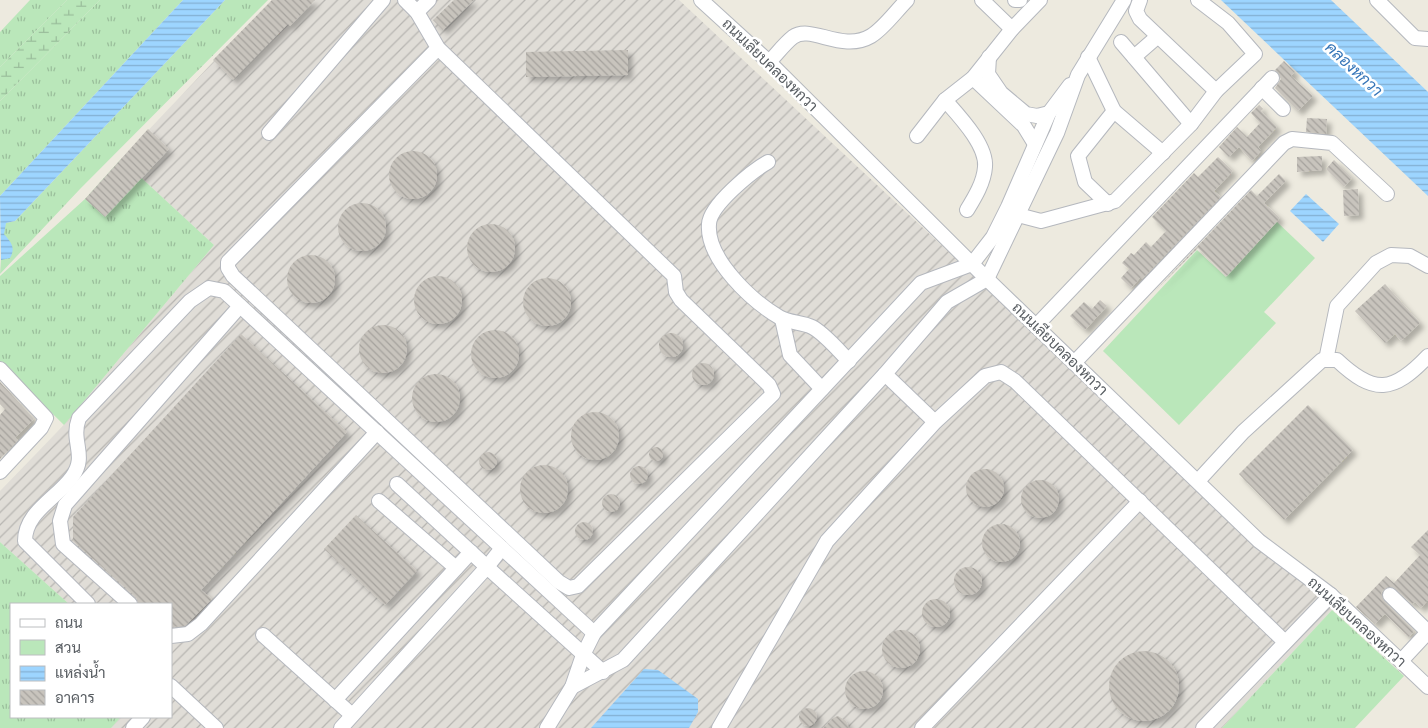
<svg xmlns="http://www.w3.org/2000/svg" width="1428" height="728" font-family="'Roboto Condensed',Sarabun,sans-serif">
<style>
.industrial{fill:url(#industrial-furrows)}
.grass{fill:url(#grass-tufts)}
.wetland{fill:url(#wetland-marsh)}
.park{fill:#bae7ba}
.water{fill:url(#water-rules)}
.building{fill:url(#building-back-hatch);filter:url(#shadow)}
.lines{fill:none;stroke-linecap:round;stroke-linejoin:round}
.minor-casing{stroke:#b5b8be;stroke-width:16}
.minor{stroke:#fff;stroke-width:14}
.labels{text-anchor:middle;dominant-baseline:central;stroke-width:5;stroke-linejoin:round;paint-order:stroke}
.street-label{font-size:15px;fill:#585d62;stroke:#fff}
.water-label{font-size:16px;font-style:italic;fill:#3575b8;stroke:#fff}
</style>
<defs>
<pattern id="industrial-furrows" width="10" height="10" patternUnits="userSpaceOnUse" patternTransform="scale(1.25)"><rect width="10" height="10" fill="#e0ddd7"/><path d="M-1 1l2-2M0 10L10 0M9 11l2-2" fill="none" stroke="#b8b6b2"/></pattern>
<pattern id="grass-tufts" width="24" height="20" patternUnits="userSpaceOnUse" patternTransform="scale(1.25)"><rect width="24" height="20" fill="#bae7ba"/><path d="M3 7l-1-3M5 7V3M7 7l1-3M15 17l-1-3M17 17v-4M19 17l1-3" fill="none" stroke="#9abe9b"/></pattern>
<pattern id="wetland-marsh" width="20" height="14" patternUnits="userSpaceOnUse" patternTransform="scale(1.25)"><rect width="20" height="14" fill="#bae7ba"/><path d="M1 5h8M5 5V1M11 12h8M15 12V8" fill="none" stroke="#9abe9b"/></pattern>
<pattern id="water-rules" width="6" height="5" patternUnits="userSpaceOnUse" patternTransform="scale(1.25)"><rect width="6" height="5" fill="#9dd5ff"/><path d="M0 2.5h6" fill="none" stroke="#83b0d2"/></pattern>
<pattern id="building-back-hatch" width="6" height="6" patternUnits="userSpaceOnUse" patternTransform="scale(1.25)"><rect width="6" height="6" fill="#c8c4bd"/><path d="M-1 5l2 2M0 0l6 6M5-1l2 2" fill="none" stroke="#a5a29d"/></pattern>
<filter id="shadow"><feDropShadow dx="4.5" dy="4.5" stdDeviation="2.5" flood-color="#0004"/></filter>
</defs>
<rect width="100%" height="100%" fill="#edeadf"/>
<polygon class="industrial" points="272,0 679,0 1332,610 1222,728 111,728 121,717 171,717 171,604 69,604 0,542 0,491 64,425 214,245 121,159"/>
<g class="grass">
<polygon points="30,0 67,0 0,67 0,32"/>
<polygon points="100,0 183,0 0,196 0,101"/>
<polygon points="225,0 268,0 80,189 0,274 3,230 6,223 15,221"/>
<polygon points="121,159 214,245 64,425 0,362 0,276 85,199"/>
<polygon points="0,542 69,604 11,604 11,717 121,717 111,728 0,728"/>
<polygon points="1332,610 1404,676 1355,728 1222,728"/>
</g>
<polygon class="wetland" points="67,0 100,0 0,101 0,67"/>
<polygon class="park" points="1277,222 1315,258 1264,312 1276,323 1179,425 1103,351 1197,250 1226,277"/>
<g class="water">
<path d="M 183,0 L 225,0 L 15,221 L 6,223 L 4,234 C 11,242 16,248 10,258 L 1,260 L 0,196 Z"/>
<polygon points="1221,0 1331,0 1428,92 1428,196"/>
<polygon points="1306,194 1339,224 1323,242 1290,211"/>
<polygon points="644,669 658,670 698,699 698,712 689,728 591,728"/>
</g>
<g class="building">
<polygon points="272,0 315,0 290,26 288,24 233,80 213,60"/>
<polygon points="454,0 474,0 443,30 433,20"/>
<polygon points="628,50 628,75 526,77 526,52"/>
<polygon points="1284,61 1295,72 1291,76 1313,96 1298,111 1275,88 1281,79 1275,70"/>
<polygon points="1259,105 1263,109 1261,111 1277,127 1258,147 1261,151 1252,161 1239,147 1229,157 1219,147 1237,127 1247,137 1260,123 1251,113"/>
<polygon points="1307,118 1327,119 1326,134 1306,132"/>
<polygon points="148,129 169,149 105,217 85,199"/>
<circle cx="413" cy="175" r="24"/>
<polygon points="1322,156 1322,170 1297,172 1297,157"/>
<polygon points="1218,157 1233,171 1214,191 1221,197 1142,279 1141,277 1131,288 1121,278 1129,269 1122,263 1131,253 1134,255 1146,242 1151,247 1166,231 1152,217 1194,173 1198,177"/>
<polygon points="1334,160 1352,178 1344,187 1326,169"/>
<polygon points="1279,174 1286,181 1264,203 1280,218 1227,276 1198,248 1155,291 1251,190 1257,196"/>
<polygon points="1358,189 1359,215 1344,216 1343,190"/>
<circle cx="362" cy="227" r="24"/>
<circle cx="491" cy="248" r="24"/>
<circle cx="311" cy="279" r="24"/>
<circle cx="438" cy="300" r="24"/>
<circle cx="547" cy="302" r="24"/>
<polygon points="1385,284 1420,323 1401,341 1395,334 1385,343 1355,311"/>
<polygon points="1100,300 1107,306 1085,330 1070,316 1084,302 1092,309"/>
<circle cx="383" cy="349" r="24"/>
<circle cx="495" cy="354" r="24"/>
<circle cx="671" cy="345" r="12"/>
<polygon points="241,334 347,432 201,590 212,599 185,626 171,627 171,604 139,604 136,597 73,541 73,517"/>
<circle cx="703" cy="374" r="11"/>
<circle cx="436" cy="398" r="24"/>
<polygon points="0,382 34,419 15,438 18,440 0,459 0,415 5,409 0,404"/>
<polygon points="1308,405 1353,450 1284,520 1239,474"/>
<circle cx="595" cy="436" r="24"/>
<circle cx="656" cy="454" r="7"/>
<circle cx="488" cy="461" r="9"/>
<circle cx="544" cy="489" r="24"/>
<circle cx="639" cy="475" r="9"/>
<circle cx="985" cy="488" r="19"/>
<circle cx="1040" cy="499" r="19"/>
<circle cx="611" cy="503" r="9"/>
<polygon points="356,515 417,571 385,605 324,549"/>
<circle cx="584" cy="531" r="9"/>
<circle cx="1001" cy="543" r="19"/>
<polygon points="1428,530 1428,600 1421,608 1415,602 1412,604 1393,587 1384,589 1381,593 1384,601 1414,631 1409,637 1385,614 1375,624 1356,607 1386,576 1394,583 1420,555 1411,547"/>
<circle cx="968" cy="581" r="14"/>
<circle cx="936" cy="613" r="14"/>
<circle cx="901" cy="649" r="19"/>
<circle cx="1144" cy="686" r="35"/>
<circle cx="864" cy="690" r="19"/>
<circle cx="808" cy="717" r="9"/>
<polygon points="838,716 846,721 849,728 823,728 833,718"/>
</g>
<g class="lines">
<defs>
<g id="minor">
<polyline points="405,0 417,12 438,48 674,276 676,292 681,300 769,385 773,394 578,586 569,588 559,582 233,276 228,268 228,262 438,48"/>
<polyline points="701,0 769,62 987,279 1259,541 1331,595 1428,687"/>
<polyline points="982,0 1012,29"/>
<polyline points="1015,0 1020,0"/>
<polyline points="1140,0 1136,11 1140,19 1216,91"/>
<polyline points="1377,0 1415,38 1428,39"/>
<polyline points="417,12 429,0"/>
<polyline points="1121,42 1191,124"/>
<polyline points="989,57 988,74 1001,93 1026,114 1037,116 1049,113"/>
<polyline points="1088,57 1114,111 1163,153"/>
<polyline points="1134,57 1157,37"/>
<path d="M 769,62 C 777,54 784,44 793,37 C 811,24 842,53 871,36 C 884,28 896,11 907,0"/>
<polyline points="973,78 1024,126 1035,144"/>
<polyline points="1262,88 1283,109"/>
<path d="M 945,100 C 959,116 987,145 985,167 C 984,182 975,197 967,210"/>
<polyline points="269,133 383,0"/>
<polyline points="917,136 945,100 973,78 1012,29 1040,0"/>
<path d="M 768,162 C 752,171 710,205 709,224 C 706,259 752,301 779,317 C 789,323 802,322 812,327 C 824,333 839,351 849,361"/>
<polyline points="1108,204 1085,182 1078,156 1114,111"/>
<polyline points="1012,210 1018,215 1041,221 1115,201 1191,124 1216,91 1255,54 1228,23 1198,0"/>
<polyline points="782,319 790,355 822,389"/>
<polyline points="1036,326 1272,78"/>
<polyline points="1326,360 1337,306 1376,263 1391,255 1410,256 1428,266"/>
<polyline points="1074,363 1284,143 1292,139 1332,143 1387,194"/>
<polyline points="0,369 46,418 41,428 0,472"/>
<polyline points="885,374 935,422"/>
<path d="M 1198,481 L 1243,432 L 1322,360 L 1337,360 C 1374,395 1393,393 1428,356"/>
<polyline points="397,484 487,567 502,548"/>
<polyline points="379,501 456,568"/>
<polyline points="1390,595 1428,632"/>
<path d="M 88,604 L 25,541 C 25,512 56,499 72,477 C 88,455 70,442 79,418 L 190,301 L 209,288 L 224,291 L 594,633"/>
<polyline points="130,604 63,544 60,521 65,505 240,306"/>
<polyline points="263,635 352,715"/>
<polyline points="171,636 188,634 201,624 377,432"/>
<polyline points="1401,661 1428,632"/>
<polyline points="171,686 216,728"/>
<polyline points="572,687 623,660 885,374 947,302 987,279 1057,133 1078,75 1124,0"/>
<polyline points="335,700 471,552"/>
<polyline points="133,728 143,717"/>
<polyline points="341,728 487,567 603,672"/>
<polyline points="547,728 572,687 583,655 594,633 921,283 972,264 993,237 1008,207 1049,113 1070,85"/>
<polyline points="719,728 827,541 935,422 985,376 1001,372 1015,381 1285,642"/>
<polyline points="922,728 1140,501"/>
<polyline points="1203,728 1331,595"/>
</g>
</defs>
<use href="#minor" class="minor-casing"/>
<use href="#minor" class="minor"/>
</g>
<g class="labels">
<g class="street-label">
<text transform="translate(770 65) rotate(44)">ถนนเลียบคลองหกวา</text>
<text transform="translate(1060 349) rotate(44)">ถนนเลียบคลองหกวา</text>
<text transform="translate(1357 622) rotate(42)">ถนนเลียบคลองหกวา</text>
</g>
<g class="water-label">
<text transform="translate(1354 69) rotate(43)">คลองหกวา</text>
</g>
</g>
<rect x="10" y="603" width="162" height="115" fill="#ffffff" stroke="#bcbec0"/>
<rect x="20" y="619" width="25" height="8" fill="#ffffff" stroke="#bcbec0"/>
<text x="55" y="628" font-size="15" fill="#585d62">ถนน</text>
<rect x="20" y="640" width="25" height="15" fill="#bae7ba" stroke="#bcbec0"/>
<text x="55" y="653" font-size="15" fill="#585d62">สวน</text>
<rect x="20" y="666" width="25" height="15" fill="url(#water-rules)" stroke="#bcbec0"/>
<text x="55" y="678" font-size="15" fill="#585d62">แหล่งน้ำ</text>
<rect x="20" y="690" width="25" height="15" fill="url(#building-back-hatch)" stroke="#bcbec0"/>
<text x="55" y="703" font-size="15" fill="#585d62">อาคาร</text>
</svg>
